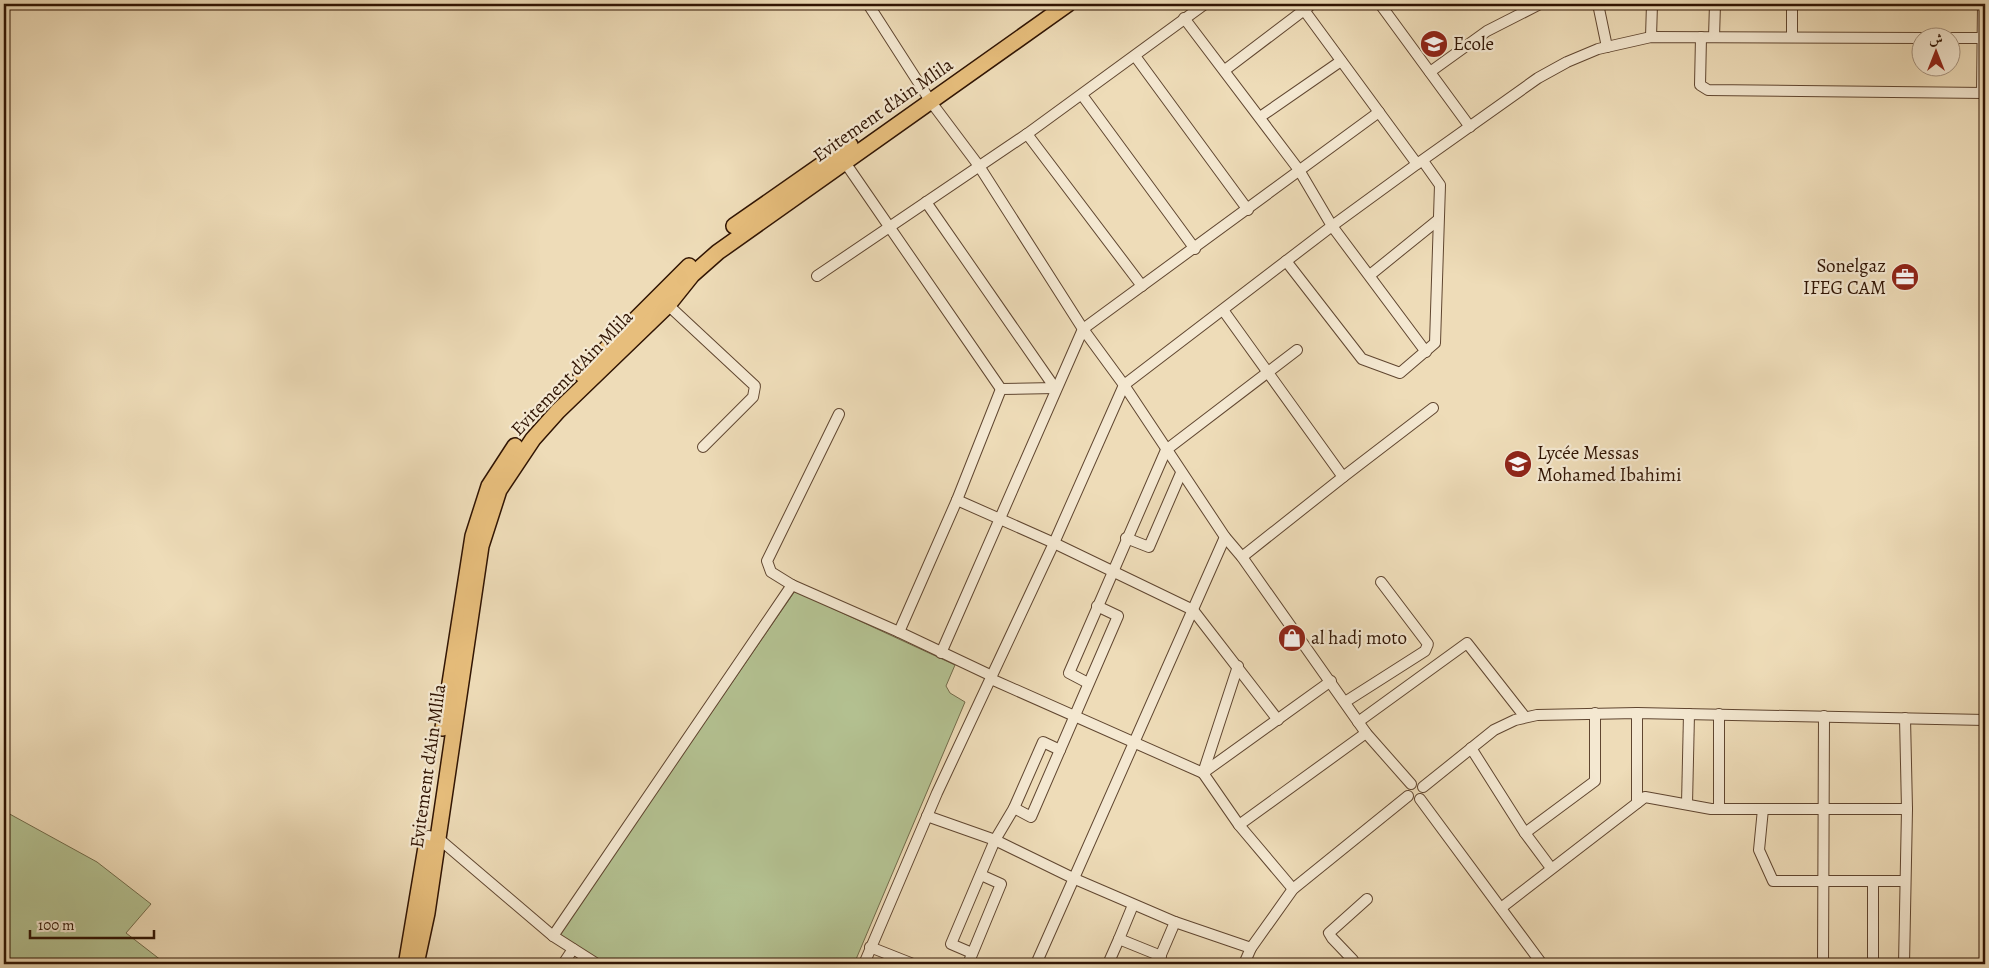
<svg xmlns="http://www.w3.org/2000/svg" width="1989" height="968" font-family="Alegreya,Amiri,serif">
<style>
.green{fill:#b4c292;stroke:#726b4a}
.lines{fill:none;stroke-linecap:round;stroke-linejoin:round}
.minor-casing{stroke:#604630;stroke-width:12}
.highway-casing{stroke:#301403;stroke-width:18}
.minor{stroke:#f4e8d1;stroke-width:10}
.highway{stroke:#e7be7c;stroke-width:15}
.labels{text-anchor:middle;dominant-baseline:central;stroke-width:4.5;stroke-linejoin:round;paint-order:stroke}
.poi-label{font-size:19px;fill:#301403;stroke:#f4e8d1;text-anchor:start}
.street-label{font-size:19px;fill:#301403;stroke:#f4e8d1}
</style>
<rect width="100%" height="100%" fill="#eedcb8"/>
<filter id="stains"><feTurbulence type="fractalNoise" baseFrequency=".004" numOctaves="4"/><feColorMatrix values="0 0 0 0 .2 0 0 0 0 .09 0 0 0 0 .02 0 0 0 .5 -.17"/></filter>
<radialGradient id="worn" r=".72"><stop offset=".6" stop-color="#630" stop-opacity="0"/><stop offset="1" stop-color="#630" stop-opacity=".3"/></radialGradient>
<g class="green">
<polygon points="795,591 955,665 946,686 950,693 965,702 854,964 604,964 559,934"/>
<polygon points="6,812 97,862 151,904 126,933 166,964 4,964 4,813"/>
</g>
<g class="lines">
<defs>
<g id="minor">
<polyline points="868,4 931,102 979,166 1083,329 1124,385 1225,537 1242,557 1366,733 1411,784"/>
<polyline points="1380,4 1470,127"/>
<polyline points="1598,4 1607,47"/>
<polyline points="1304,10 1417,164"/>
<polyline points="1184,18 1299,170 1332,226 1426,352"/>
<polyline points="1651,37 1652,4"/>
<polyline points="1701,37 1700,85 1708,90 1985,93"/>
<polyline points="1714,37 1715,4"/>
<polyline points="1792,37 1792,4"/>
<polyline points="1952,38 1985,38"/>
<polyline points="1135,56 1248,210"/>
<polyline points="1225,70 1312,4"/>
<polyline points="1430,72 1487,31 1540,4"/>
<polyline points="1982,92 1983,4"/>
<polyline points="1082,95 1195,249"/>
<polyline points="1260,117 1341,61"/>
<polyline points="1027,134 1142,286"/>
<polyline points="844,161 1001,389"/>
<polyline points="1286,261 1362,359 1400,373 1435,343 1440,185 1423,161"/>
<polyline points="1370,275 1438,220"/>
<polyline points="817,276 1027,134 1205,4"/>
<polyline points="668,305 755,386 753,397 703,447"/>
<polyline points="1223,310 1343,477 1433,408"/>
<polyline points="839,414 767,561 771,572 792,585 899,632 992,676"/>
<polyline points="957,500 1054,543 1193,610 1278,720"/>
<polyline points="1126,538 1149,547 1181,473"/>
<polyline points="1242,557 1343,477"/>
<polyline points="899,632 957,500 1001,389 1055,388 926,202"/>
<polyline points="941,653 1083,329 1379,112"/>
<polyline points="991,679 1203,773 1238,666"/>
<polyline points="1088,683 1069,673 1166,450 1297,350"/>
<polyline points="1345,702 1425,651 1428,644 1381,582"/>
<polyline points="1637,713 1637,803"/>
<polyline points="1719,714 1719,809"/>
<polyline points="1358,722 1467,643 1525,717"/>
<polyline points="1471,748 1525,833 1551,868"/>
<polyline points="1423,787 1494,730 1515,720 1537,715 1637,713 1985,720"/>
<polyline points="1420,799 1542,964"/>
<polyline points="1687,804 1689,714"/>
<polyline points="1014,808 1031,817 1118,616 1097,606"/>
<polyline points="1763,809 1759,850 1773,881 1905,881"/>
<polyline points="927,816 995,840 1075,879 1175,922 1251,948"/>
<polyline points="1239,825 1366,733"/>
<polyline points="1525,833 1595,781 1595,713"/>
<polyline points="428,836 438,838 553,936 597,964"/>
<polyline points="1873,881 1873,964"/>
<polyline points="1293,889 1239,825 1203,773 1331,681"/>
<polyline points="1133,905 1119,939 1161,956"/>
<polyline points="1501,908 1645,797 1711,809 1907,809"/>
<polyline points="553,936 792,585"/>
<polyline points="870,947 913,964"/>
<polyline points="972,953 951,944 995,840 1014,808 1043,742 1060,750"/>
<polyline points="563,964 573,949"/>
<polyline points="864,964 937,793 1054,543 1124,385 1332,226 1417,164 1538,78 1567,62 1598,49 1651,37 1922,38"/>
<polyline points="968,964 1001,884 981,875"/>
<polyline points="1036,964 1225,537"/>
<polyline points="1108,964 1119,939"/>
<polyline points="1157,964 1175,922"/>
<polyline points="1244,964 1251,948 1293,889 1408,796"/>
<polyline points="1353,964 1353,960 1332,938 1329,933 1367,899"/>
<polyline points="1823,964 1824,716"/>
<polyline points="1904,964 1907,809 1905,718"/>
</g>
<g id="highway">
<polyline points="734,226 850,145"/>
<polyline points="581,374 689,266"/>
<polyline points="443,728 473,536 489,486 515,446"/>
<polyline points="407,960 426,847"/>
<polyline points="416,964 427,913 481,546 499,490 533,439 558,411 668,305 692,275 718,252 1068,4"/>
</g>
</defs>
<use href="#minor" class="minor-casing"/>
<use href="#highway" class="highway-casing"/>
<use href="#minor" class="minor"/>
<use href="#highway" class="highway"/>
</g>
<defs>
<symbol id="school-disc" viewBox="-11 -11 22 22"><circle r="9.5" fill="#8f2418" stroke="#f4e8d1"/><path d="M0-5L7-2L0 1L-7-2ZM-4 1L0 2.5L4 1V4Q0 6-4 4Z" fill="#fff"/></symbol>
<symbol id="office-disc" viewBox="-11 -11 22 22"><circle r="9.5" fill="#8f2418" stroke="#f4e8d1"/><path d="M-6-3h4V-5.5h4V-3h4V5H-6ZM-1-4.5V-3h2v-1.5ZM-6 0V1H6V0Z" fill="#fff"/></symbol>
<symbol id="shop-disc" viewBox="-11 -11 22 22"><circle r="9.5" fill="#8f2418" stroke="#f4e8d1"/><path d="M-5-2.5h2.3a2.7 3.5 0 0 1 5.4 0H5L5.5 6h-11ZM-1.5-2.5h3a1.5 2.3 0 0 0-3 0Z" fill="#fff"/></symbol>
</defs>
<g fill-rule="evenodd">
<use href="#school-disc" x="1418" y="28" width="32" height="32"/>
<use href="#office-disc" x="1889" y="261" width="32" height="32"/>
<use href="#school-disc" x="1502" y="448" width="32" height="32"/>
<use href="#shop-disc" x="1276" y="622" width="32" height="32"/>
</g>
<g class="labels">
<g class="poi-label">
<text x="1453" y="44">Ecole</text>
<text x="1886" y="266" text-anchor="end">Sonelgaz<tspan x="1886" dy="22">IFEG CAM</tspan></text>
<text x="1537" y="453">Lycée Messas<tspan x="1537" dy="22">Mohamed Ibahimi</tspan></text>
<text x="1311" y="638">al hadj moto</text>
</g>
<g class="street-label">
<text transform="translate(883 110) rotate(-35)">Evitement d'Ain Mlila</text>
<text transform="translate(572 373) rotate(-46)">Evitement d'Ain Mlila</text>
<text transform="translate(428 766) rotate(-82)">Evitement d'Ain Mlila</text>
</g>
</g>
<rect width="1989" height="968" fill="none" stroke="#eedcb8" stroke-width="20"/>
<rect x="5" y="5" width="1979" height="958" fill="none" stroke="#301403" stroke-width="2.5"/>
<rect x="10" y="10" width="1969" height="948" fill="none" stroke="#301403"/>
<g transform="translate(1936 52)"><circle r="24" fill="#f4e8d1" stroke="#a6937f"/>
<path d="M0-4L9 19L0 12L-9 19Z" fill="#8f2418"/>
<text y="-8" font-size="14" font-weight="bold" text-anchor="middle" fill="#301403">ش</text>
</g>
<path d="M30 930v8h124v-8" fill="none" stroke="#301403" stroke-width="2.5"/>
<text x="38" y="930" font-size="15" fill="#301403" stroke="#f4e8d1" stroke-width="4" paint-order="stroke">100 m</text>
<rect width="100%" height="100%" filter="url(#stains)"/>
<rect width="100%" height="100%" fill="url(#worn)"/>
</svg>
